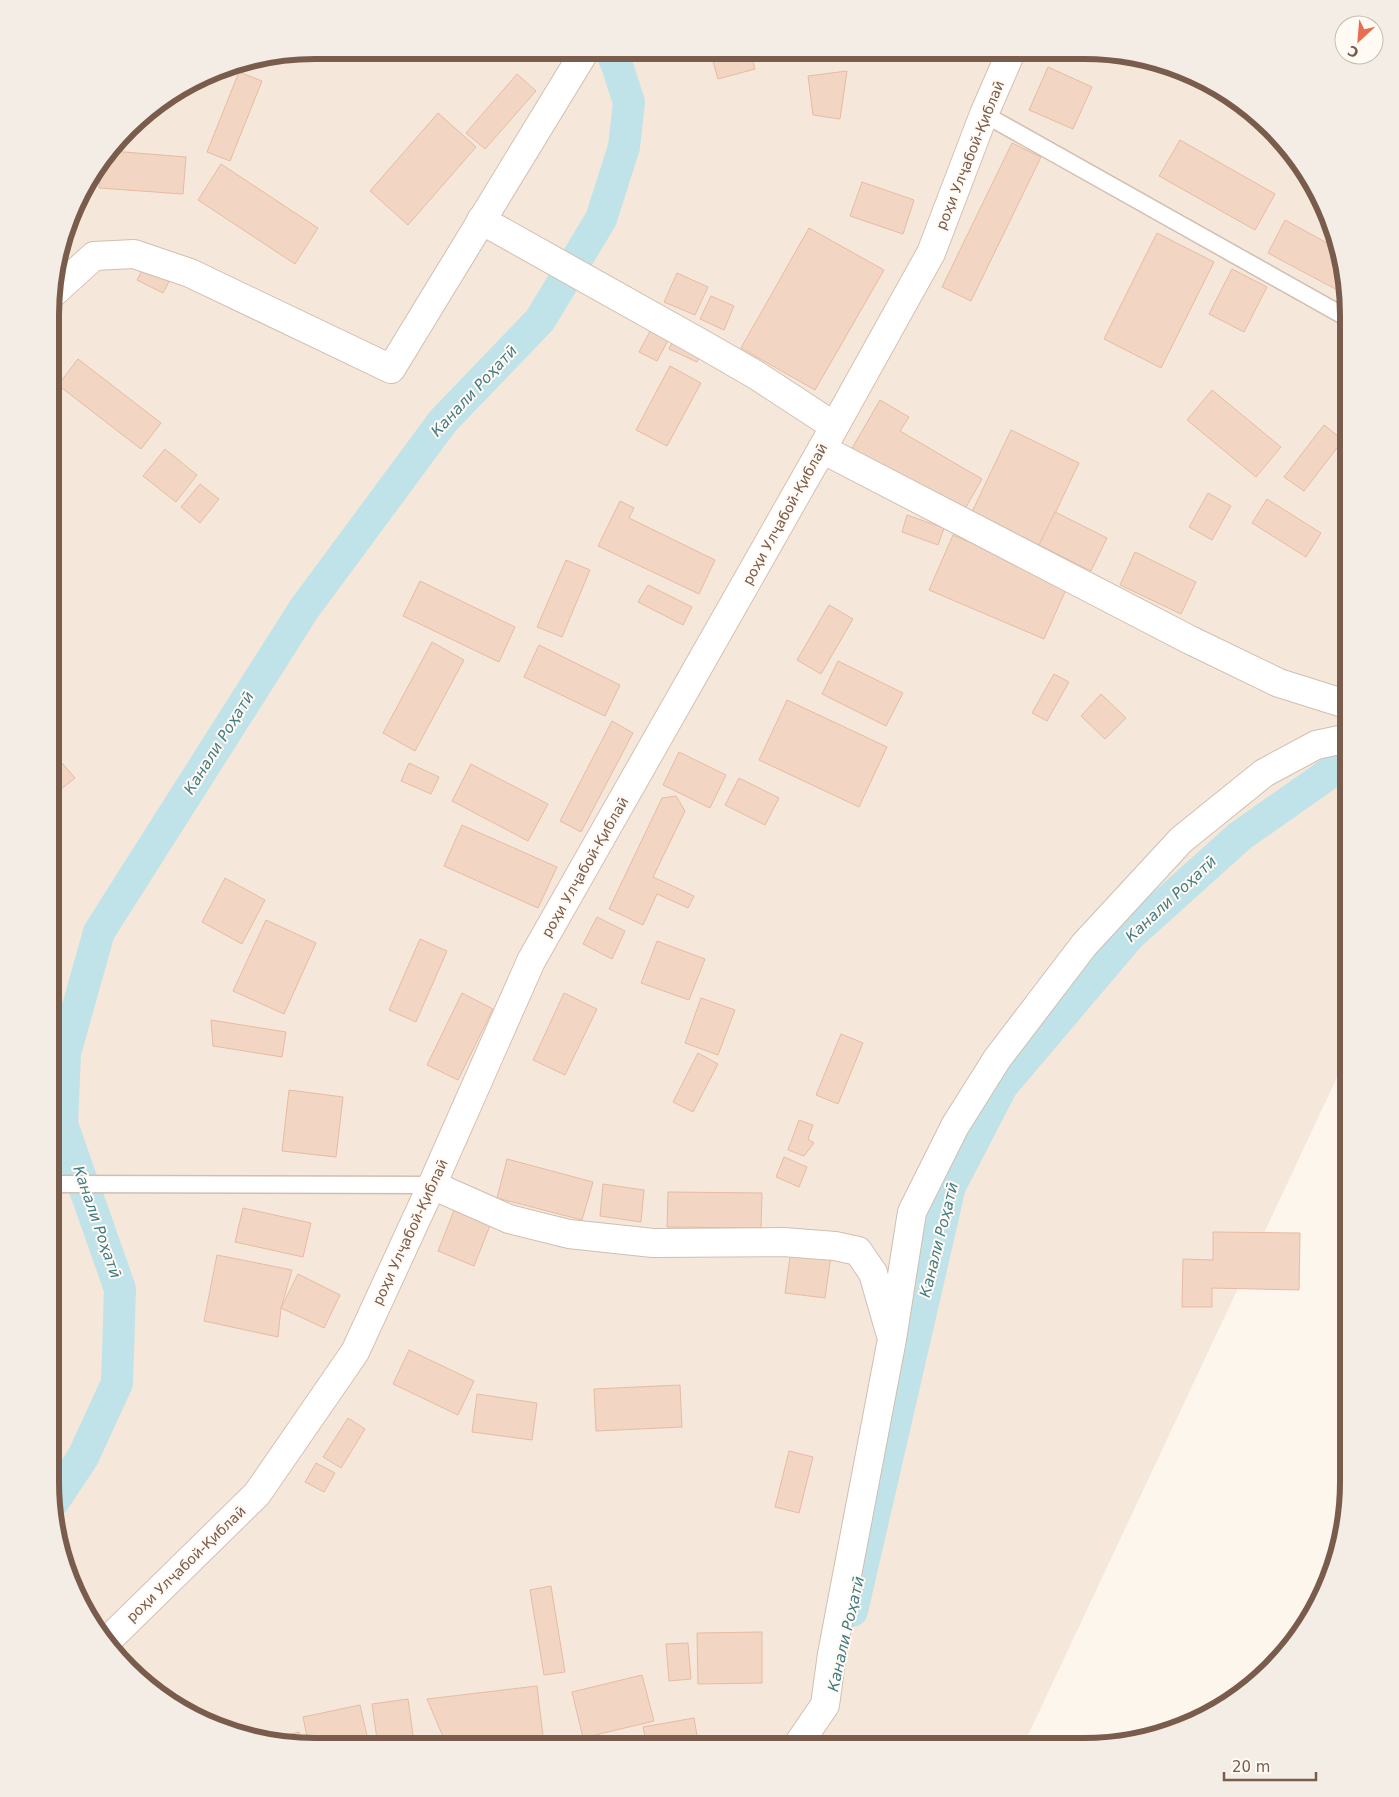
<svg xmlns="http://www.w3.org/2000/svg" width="1399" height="1797" font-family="'DejaVu Sans',sans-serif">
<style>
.residential{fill:#f5e8da}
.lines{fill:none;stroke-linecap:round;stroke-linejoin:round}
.canal{stroke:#bfe3e8;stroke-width:32}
.building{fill:#f3d5c3;stroke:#e6bba3}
.lane-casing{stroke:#d1beb0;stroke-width:19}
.street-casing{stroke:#d1beb0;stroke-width:30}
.secondary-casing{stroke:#d6c0b0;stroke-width:30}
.lane{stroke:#fff;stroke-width:16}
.street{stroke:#fff;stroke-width:28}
.secondary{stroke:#fff;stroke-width:28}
.labels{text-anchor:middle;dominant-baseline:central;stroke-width:4;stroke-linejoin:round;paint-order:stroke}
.street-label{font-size:14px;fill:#7a5c4d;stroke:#fffaf3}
.water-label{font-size:15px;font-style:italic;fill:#437c86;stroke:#fffaf3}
.rim{fill:none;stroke:#7a5c4d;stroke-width:6}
</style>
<rect width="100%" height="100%" fill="#fdf6ec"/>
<polygon class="residential" points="315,50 1119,52 1185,70 1231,95 1283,140 1314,183 1340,246 1349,315 1349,1052 1023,1746 297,1746 230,1733 168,1702 127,1669 85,1614 59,1551 50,1482 52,280 85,183 141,116 230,64"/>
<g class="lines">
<g class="canal">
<polyline points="53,1502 83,1457 117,1383 120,1289 62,1124 65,1053 99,932 304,609 443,421 540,320 601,219 624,147 629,102 616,62 610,51"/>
<polyline points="852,1611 950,1186 1002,1086 1130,935 1240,836 1334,770 1349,769"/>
</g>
</g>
<g class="building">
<polygon points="710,51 750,51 755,69 718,79"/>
<polygon points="1048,67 1092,87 1073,129 1029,110"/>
<polygon points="847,71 840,119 813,115 808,76"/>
<polygon points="239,72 262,81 230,161 207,152"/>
<polygon points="517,74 536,91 485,149 466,133"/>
<polygon points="438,113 476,147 408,225 370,191"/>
<polygon points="1180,140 1275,194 1255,230 1159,176"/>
<polygon points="1012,143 1041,157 971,301 942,287"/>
<polygon points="112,151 186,157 183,194 99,188 101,164"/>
<polygon points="221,164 318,228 295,264 198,200"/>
<polygon points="862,182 914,200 903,234 850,216"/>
<polygon points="1285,220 1340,250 1344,280 1339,291 1268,253"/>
<polygon points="809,228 884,270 815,390 741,348"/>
<polygon points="1157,233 1214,262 1161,368 1104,339"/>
<polygon points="146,263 172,276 163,293 137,280"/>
<polygon points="1232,269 1267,287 1244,332 1209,314"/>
<polygon points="677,273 708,287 695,315 664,302"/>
<polygon points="711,296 734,306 724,330 700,319"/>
<polygon points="655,322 673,331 657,361 639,352"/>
<polygon points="677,332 704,345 697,362 669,349"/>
<polygon points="78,359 161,423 141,449 58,385"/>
<polygon points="670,366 701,383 667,446 636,430"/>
<polygon points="1212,390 1281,447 1256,477 1187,420"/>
<polygon points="880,400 909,417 900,431 982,479 962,514 851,450"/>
<polygon points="1349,407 1349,431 1339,426"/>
<polygon points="1324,425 1343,440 1304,491 1284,477"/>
<polygon points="1011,430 1079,463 1039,547 971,514"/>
<polygon points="165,449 197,475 176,502 143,476"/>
<polygon points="200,484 219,499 200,523 181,507"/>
<polygon points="1208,493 1231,506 1212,540 1189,527"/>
<polygon points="1267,499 1321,533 1306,557 1252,523"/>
<polygon points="620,501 634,508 629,518 715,560 699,594 598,546"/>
<polygon points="1055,512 1107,538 1091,571 1039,545"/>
<polygon points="907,515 944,528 938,545 902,532"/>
<polygon points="953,535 1068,585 1044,639 929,590"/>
<polygon points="1135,552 1196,582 1181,614 1120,585"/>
<polygon points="566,560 590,570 562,637 537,627"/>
<polygon points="420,581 515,627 499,662 403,616"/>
<polygon points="648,585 692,607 683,625 638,602"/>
<polygon points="829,605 853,619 821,674 797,660"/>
<polygon points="432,642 464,660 415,751 383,733"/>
<polygon points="539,645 620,685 605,716 524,677"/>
<polygon points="838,661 903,693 886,726 822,694"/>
<polygon points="1054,674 1069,682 1047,721 1032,713"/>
<polygon points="1101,694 1126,718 1105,739 1081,716"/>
<polygon points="787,700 887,747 859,807 759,760"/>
<polygon points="612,721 633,733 581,832 560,821"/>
<polygon points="679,752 726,775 710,808 663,785"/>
<polygon points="62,763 75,778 51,797 51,772"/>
<polygon points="409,763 439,777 431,794 401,781"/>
<polygon points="471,764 548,804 528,841 452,801"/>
<polygon points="739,778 779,798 765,825 725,805"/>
<polygon points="676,796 685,811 653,877 694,896 688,908 657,894 643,925 609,909 662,798"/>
<polygon points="462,825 557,867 538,908 444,866"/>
<polygon points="225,878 265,900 242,944 202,922"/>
<polygon points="597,917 625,931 612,959 583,944"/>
<polygon points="266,920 316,943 284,1014 233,991"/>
<polygon points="420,939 447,951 416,1022 389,1010"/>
<polygon points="657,941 705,959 689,1000 641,983"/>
<polygon points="462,993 493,1009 458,1080 427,1065"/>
<polygon points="564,993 597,1009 565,1075 533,1060"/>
<polygon points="701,998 735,1010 718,1055 685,1043"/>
<polygon points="211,1020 286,1032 282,1057 213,1046"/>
<polygon points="841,1034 863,1043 838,1104 816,1095"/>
<polygon points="698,1053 718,1064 693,1112 673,1102"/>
<polygon points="289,1090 343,1097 336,1157 282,1151"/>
<polygon points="799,1120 813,1125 808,1139 814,1143 804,1156 788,1150"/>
<polygon points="784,1157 807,1167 799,1187 776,1177"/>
<polygon points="507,1159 593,1182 582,1220 497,1198"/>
<polygon points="603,1184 644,1190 641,1222 600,1216"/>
<polygon points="668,1192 762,1193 761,1228 667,1227"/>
<polygon points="457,1203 493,1218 474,1266 438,1251"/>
<polygon points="243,1208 311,1223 303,1257 235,1242"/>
<polygon points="1213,1232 1300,1233 1299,1290 1212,1288 1212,1307 1182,1307 1183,1259 1213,1260"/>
<polygon points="791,1250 831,1256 825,1298 785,1293"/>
<polygon points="217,1255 292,1270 281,1308 278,1337 204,1321"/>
<polygon points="298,1274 340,1295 324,1328 281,1308"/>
<polygon points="409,1350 474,1381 458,1415 393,1384"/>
<polygon points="680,1385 682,1427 596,1431 594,1389"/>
<polygon points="477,1394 537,1403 532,1440 472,1432"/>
<polygon points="348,1418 365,1429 341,1468 323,1457"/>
<polygon points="789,1451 813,1457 799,1513 775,1507"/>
<polygon points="316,1463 335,1473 324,1492 305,1482"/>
<polygon points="551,1586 565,1672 544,1675 530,1590"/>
<polygon points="762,1632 762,1683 698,1684 697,1633"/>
<polygon points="688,1643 691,1679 669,1681 666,1644"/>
<polygon points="136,1664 145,1674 139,1679 129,1670"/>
<polygon points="642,1675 654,1721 583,1738 572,1692"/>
<polygon points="537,1686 543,1736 459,1746 447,1746 427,1699"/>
<polygon points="408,1699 414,1742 378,1746 372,1704"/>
<polygon points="360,1705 368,1740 339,1746 309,1746 303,1717"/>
<polygon points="694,1718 698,1741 667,1746 647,1746 643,1727"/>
<polygon points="299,1732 302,1746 267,1740"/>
</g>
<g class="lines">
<defs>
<g id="lane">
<polyline points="984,114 1349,319"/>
<polyline points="51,1184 432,1185"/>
</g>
<g id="street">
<polyline points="481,220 704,345 756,375 834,426"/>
<polyline points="52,294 94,256 134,254 190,273 391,369 585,51"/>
<polyline points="822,449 1190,640 1279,683 1349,705"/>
<polyline points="432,1185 509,1219 569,1234 653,1243 783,1242 835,1246 858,1251 873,1273 890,1332"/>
<polyline points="797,1746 825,1705 832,1654 892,1339 912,1212 955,1126 997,1059 1084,945 1181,840 1264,773 1316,745 1349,738"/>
</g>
<polyline id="secondary" points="106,1642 257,1494 355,1352 432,1185 531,961 822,449 931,253 984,114 1011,52"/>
</defs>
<use href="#lane" class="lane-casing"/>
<use href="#street" class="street-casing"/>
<use href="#secondary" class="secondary-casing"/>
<use href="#lane" class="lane"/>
<use href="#street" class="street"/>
<use href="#secondary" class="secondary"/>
</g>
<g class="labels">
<g class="street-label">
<text transform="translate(970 155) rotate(-68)">роҳи Улҷабой-Қиблаӣ</text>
<text transform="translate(785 514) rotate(-61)">роҳи Улҷабой-Қиблаӣ</text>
<text transform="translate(585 867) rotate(-60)">роҳи Улҷабой-Қиблаӣ</text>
<text transform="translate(410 1232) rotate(-65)">роҳи Улҷабой-Қиблаӣ</text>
<text transform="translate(186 1564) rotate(-44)">роҳи Улҷабой-Қиблаӣ</text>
</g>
<g class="water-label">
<text transform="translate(474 391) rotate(-47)">Канали Роҳатӣ</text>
<text transform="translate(219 743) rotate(-58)">Канали Роҳатӣ</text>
<text transform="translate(1171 899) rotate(-43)">Канали Роҳатӣ</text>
<text transform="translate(97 1222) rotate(71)">Канали Роҳатӣ</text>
<text transform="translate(939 1240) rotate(-76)">Канали Роҳатӣ</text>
<text transform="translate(846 1634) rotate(-77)">Канали Роҳатӣ</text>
</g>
</g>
<path d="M0 0H1399V1797H0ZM315 59H1084A256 256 0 0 1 1340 315V1482A256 256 0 0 1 1084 1738H315A256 256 0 0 1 59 1482V315A256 256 0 0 1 315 59Z" fill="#f4ede6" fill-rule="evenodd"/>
<path class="rim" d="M315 59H1084A256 256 0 0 1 1340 315V1482A256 256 0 0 1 1084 1738H315A256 256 0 0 1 59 1482V315A256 256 0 0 1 315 59Z"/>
<g transform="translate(1359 40) rotate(206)"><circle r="24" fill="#fffaf3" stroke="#cabbb1"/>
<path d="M0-4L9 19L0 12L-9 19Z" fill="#e76f51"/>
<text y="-8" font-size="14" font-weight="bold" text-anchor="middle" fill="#7a5c4d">С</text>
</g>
<path d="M1224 1772v8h92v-8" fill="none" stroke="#7a5c4d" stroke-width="2.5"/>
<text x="1232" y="1772" font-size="15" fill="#7a5c4d" stroke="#fffaf3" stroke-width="4" paint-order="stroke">20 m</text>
</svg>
